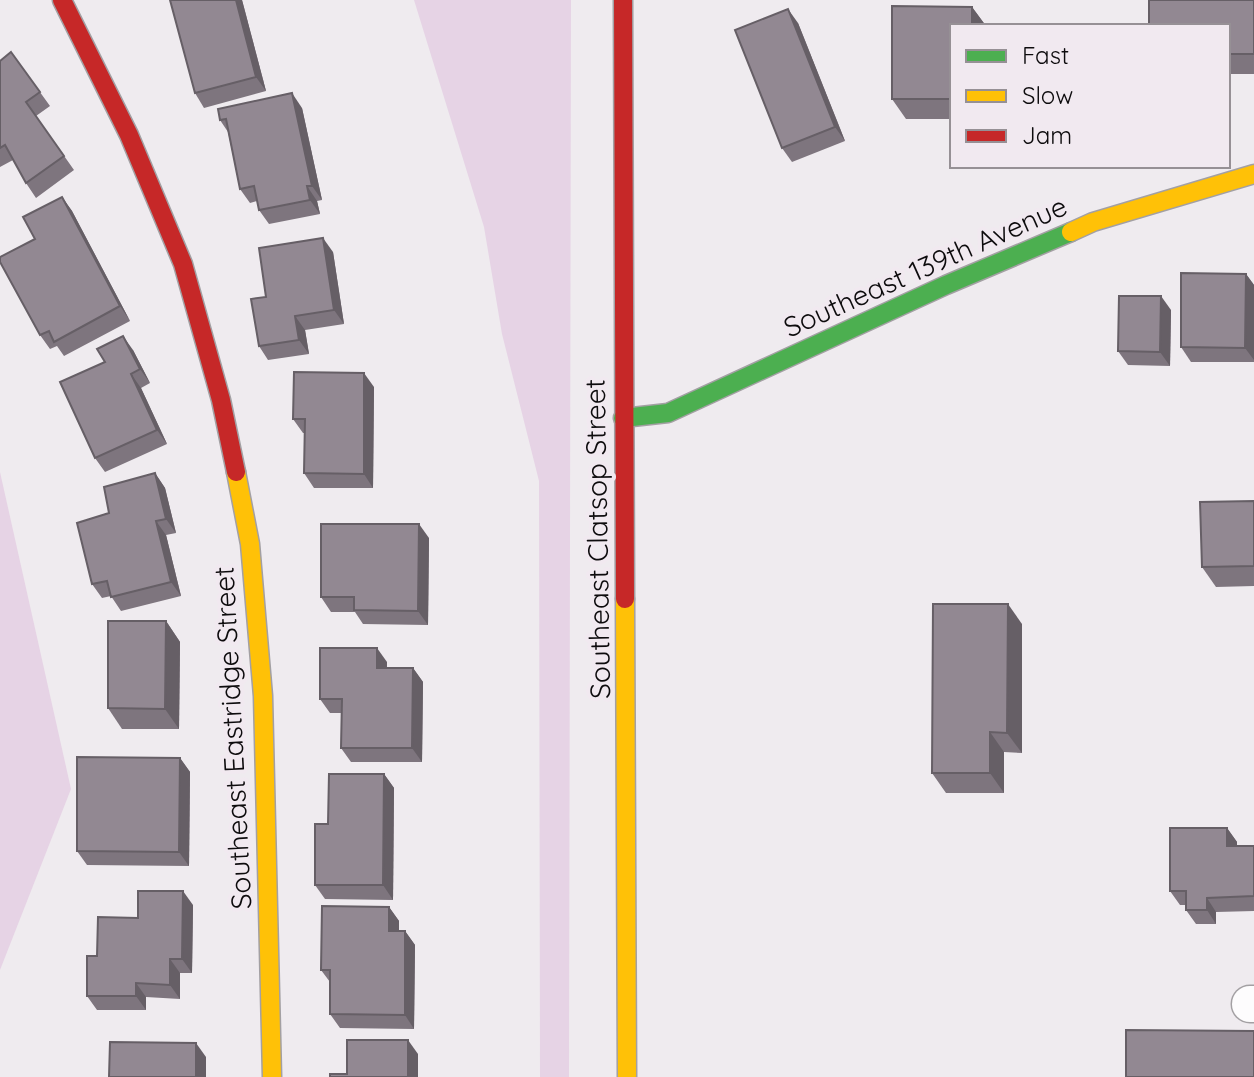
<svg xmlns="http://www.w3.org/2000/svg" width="1254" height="1077" font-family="Quicksand,sans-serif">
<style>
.green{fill:#e6d3e5}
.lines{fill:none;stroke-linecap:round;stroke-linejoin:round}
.street-casing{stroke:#a3a0a3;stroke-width:39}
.fast-casing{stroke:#a3a0a3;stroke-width:21}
.slow-casing{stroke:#a3a0a3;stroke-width:21}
.jam-casing{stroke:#a3a0a3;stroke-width:21}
.street{stroke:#fdfcfd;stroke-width:36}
.fast{stroke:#4caf50;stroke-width:18}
.slow{stroke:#ffc107;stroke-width:18}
.jam{stroke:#c62828;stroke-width:18}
.wall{fill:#7e757e}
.shaded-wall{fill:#665f66}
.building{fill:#928892;stroke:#665f66;stroke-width:2}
.labels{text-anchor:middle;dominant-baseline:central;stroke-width:8;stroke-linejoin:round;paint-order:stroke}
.street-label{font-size:28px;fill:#0d0b0d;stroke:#f1e9f0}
</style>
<rect width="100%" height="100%" fill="#efebef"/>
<g class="green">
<polygon points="414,0 571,0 569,1077 540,1077 539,481 502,334 484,227"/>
<polygon points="0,472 71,789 0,970"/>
</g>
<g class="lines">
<defs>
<polyline id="street" points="1250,1004 1254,1004"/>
<polyline id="fast" points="623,418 668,413 946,285 1071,232"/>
<g id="slow">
<polyline points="1071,232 1093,222 1254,174"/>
<polyline points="236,472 250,544 263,696 272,1077"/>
<polyline points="625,599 627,1077"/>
</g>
<g id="jam">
<polyline points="62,0 129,135 183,264 221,400 236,472"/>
<polyline points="623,0 625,599"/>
</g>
</defs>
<use href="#street" class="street-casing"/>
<use href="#fast" class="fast-casing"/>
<use href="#slow" class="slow-casing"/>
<use href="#jam" class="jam-casing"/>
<use href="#street" class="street"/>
<use href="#fast" class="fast"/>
<use href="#slow" class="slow"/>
<use href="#jam" class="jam"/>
</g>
<g class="wall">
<polygon points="242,0 266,91 204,108 195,93"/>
<polygon points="1254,0 1254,74 1228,74 1228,26"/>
<polygon points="892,6 972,7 986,26 952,26 952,119 906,119 892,99"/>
<polygon points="798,23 845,141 792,162 782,148"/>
<polygon points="11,52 50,106 36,116 74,170 36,198 26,183 13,160 0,167 0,61"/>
<polygon points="302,108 322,200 317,201 320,214 269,224 259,210 257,201 250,203 240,189 228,132 220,120"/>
<polygon points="62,197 72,211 130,321 64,356 57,346 50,349 40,335 35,239"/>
<polygon points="333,252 344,324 305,330 309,354 268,360 259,346 266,297"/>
<polygon points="1246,274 1254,285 1254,362 1191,362 1181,347"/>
<polygon points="1171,310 1170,366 1128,365 1118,351"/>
<polygon points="133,350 150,383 141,388 167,444 105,472 95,458"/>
<polygon points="374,387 373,488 314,488 304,473 304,433 303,433 293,419"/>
<polygon points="155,473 165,488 176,533 166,535 181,596 121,611 111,596 102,598 92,584 109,513"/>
<polygon points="1254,501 1254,586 1216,587 1202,567"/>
<polygon points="429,538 428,625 363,624 355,612 331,612 321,597"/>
<polygon points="166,621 180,642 179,729 122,729 108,708"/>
<polygon points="1022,624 1022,753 1004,752 1004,793 946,793 932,773"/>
<polygon points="387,662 387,668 413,668 423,682 422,762 351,762 341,748 342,713 330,713 320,699"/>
<polygon points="180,758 190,772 189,866 87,865 77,851"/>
<polygon points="384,774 394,788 393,900 325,899 315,885 328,824"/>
<polygon points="1227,828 1237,842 1237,846 1254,846 1254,911 1216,912 1216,924 1196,924 1186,910 1186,905 1180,905 1170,891"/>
<polygon points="193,905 192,973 180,973 180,999 146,997 146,1010 97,1010 87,996 97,956 138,918"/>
<polygon points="389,907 399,921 399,931 405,931 415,945 414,1029 340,1028 330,1014 330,982 321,970"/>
</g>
<g class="shaded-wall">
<polygon points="236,0 242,0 266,91 256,77"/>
<polygon points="972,7 986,26 972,26"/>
<polygon points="788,9 798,23 845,141 835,127"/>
<polygon points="292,93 302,108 322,200 312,186"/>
<polygon points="307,186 317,201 320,214 310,200"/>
<polygon points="62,197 72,211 130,321 120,306"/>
<polygon points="323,238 333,252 344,324 334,310"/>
<polygon points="1246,274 1254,285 1254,360 1245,348"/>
<polygon points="1161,296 1171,310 1170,366 1160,352"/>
<polygon points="295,316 305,330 309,354 299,340"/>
<polygon points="123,336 133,350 150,383 140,369"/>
<polygon points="364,373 374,387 373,488 364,474"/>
<polygon points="131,374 141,388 167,444 157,430"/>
<polygon points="155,473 165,488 176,533 166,519"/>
<polygon points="156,521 166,535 181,596 171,582"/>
<polygon points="419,524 429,538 428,625 418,611"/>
<polygon points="1008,604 1022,624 1022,753 1007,733"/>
<polygon points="166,621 180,642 179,729 165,709"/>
<polygon points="377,648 387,662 386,682 377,668"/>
<polygon points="413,668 423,682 422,762 412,748"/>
<polygon points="990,732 1004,752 1004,793 990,773"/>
<polygon points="180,758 190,772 189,866 179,852"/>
<polygon points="384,774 394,788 393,900 383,885"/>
<polygon points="1227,828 1237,842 1237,861 1227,846"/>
<polygon points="183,891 193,905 192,973 182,959"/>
<polygon points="1207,898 1216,912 1216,924 1207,910"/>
<polygon points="389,907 399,921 399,945 389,931"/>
<polygon points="405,931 415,945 414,1029 405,1015"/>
<polygon points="170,959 180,973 180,999 170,985"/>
<polygon points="136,983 146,997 146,1010 136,996"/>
<polygon points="408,1040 418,1054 418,1077 408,1077"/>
<polygon points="196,1043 206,1057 206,1077 196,1077"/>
</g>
<g class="building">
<polygon points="170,0 236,0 256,77 195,93"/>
<polygon points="1149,0 1254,0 1254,54 1228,54 1228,26 1149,26"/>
<polygon points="892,6 972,7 972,26 952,26 952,99 892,99"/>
<polygon points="788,9 835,127 782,148 735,30"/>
<polygon points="11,52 40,92 26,102 64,156 26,183 5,145 0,148 0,61"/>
<polygon points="292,93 312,186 307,186 310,200 259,210 254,186 240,189 226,119 220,120 218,109"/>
<polygon points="62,197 120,306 54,342 49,331 40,335 0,262 0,257 35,239 23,217"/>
<polygon points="323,238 334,310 295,316 299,340 259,346 251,299 266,297 259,248"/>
<polygon points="1181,273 1246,274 1245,348 1181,347"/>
<polygon points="1119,296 1161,296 1160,352 1118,351"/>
<polygon points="123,336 140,369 131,374 157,430 95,458 60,382 105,362 97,349"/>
<polygon points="294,372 364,373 364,474 304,473 305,419 293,419"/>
<polygon points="155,473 166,519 156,521 171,582 111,597 107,581 92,584 77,523 109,513 104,487"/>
<polygon points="1254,501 1254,566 1202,567 1200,502"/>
<polygon points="321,524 419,524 418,611 354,610 354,597 321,597"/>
<polygon points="933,604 1008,604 1007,733 990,732 990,773 932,773"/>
<polygon points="108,621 166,621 165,709 108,708"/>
<polygon points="320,648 377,648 377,668 413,668 412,748 341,748 342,699 320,699"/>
<polygon points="77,757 180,758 179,852 77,851"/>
<polygon points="329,774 384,774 383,885 315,885 315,824 328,824"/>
<polygon points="1170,828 1227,828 1227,846 1254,846 1254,896 1207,898 1207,910 1186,910 1186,891 1170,891"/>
<polygon points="138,891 183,891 182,959 170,959 170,985 136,983 136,996 87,996 87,956 97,956 98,917 138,918"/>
<polygon points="322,906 389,907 389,931 405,931 405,1015 330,1014 330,970 321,970"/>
<polygon points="1126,1030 1254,1031 1254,1077 1126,1077"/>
<polygon points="347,1040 408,1040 408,1077 330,1077 330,1074 347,1074"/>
<polygon points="110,1042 196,1043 196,1077 109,1077"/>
</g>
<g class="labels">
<g class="street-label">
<text transform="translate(925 266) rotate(-24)">Southeast 139th Avenue</text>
<text transform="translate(597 539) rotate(-91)">Southeast Clatsop Street</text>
<text transform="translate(232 738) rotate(-93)">Southeast Eastridge Street</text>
</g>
</g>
<rect x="950" y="24" width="280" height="144" fill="#f1e9f0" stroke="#969095" stroke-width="2"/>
<rect x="966" y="50" width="40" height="12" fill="#4caf50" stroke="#969095" stroke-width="2"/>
<text x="1022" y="64" font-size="24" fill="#0d0b0d">Fast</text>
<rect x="966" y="90" width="40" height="12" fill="#ffc107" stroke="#969095" stroke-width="2"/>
<text x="1022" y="104" font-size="24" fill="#0d0b0d">Slow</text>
<rect x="966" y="130" width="40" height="12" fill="#c62828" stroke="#969095" stroke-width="2"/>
<text x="1022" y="144" font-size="24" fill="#0d0b0d">Jam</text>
</svg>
